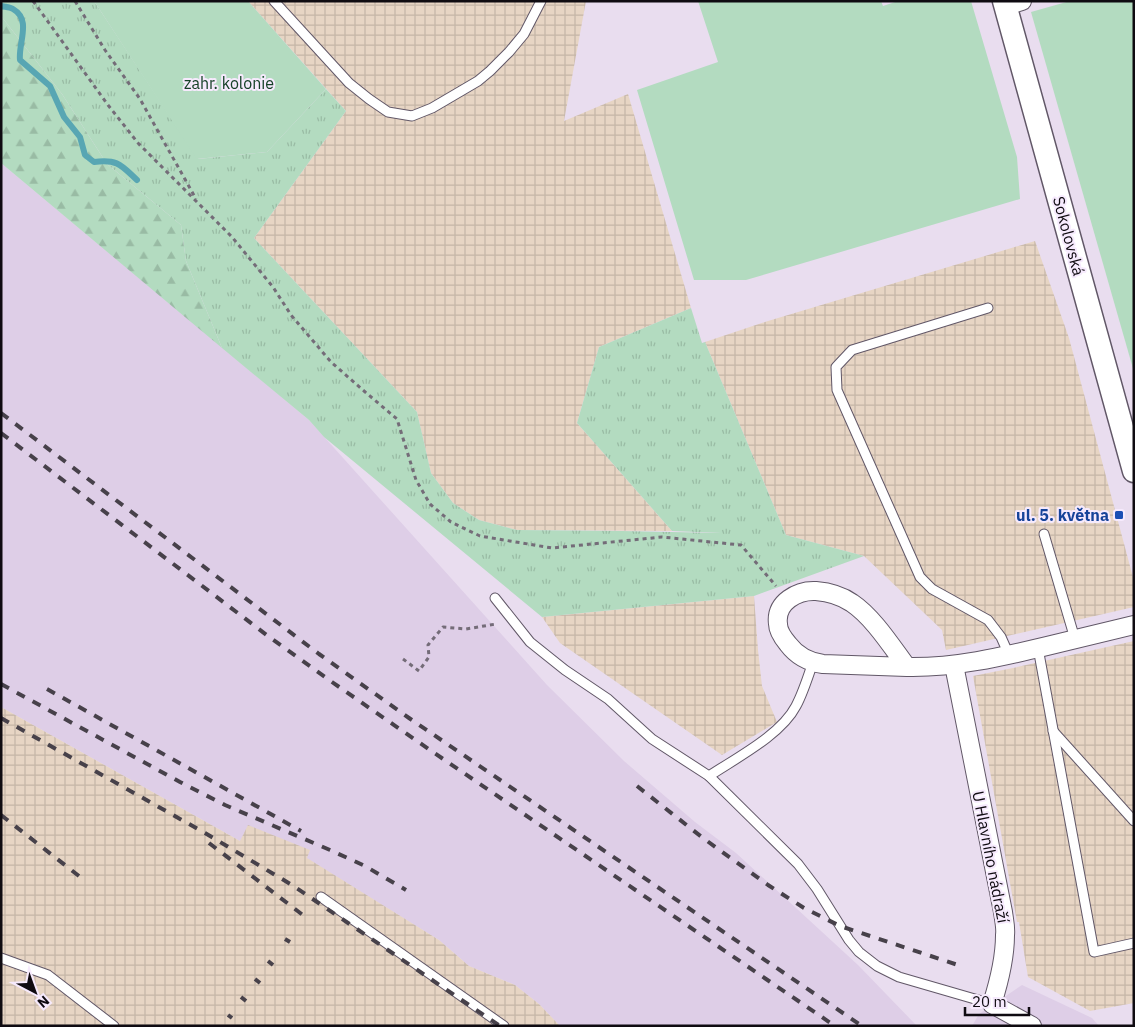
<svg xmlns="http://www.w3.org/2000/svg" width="1135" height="1027" font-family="'IBM Plex Sans',sans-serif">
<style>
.built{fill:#decee7}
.industrial{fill:url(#industrial-grid)}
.grass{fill:url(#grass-tufts)}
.forest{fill:url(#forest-firs)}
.garden{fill:#b3dbc0}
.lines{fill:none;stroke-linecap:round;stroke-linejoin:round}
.stream{stroke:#58a6b3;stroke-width:6}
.service-casing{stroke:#615767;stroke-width:11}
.minor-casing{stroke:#615767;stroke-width:20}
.tertiary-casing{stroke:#615767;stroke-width:25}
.path{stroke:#746c78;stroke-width:3;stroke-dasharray:4 4;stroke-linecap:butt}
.service{stroke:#fff;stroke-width:9}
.minor{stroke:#fff;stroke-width:18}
.tertiary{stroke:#fff;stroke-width:22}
.rail{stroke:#47414a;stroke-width:4;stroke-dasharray:9 9;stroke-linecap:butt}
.transit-dot{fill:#1a4fb4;stroke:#f6eafd;stroke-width:2}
.labels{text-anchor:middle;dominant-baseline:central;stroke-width:4;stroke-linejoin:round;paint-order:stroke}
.park-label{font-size:16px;fill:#154027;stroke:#f6eafd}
.street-label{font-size:16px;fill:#0f0b11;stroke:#f6eafd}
.transit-label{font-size:16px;font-weight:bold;fill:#164399;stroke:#f6eafd;text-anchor:end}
</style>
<defs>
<pattern id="industrial-grid" width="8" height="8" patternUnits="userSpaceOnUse" patternTransform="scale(1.25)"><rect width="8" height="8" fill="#e7d5c4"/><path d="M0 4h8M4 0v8" fill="none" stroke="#c5b6a7"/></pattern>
<pattern id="grass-tufts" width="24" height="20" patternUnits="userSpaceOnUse" patternTransform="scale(1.25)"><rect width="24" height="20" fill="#b3dbc0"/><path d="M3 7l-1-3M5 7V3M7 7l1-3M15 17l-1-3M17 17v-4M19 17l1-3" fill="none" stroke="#99bba4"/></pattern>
<pattern id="forest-firs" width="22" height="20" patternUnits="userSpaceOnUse" patternTransform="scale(1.25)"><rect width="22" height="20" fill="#b3dbc0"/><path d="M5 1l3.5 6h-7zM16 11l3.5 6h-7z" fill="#99bba4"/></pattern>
</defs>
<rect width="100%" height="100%" fill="#e9ddef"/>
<g class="built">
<polygon points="1,163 309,420 547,685 624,761 695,822 736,853 858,965 917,1026 560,1026 539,1004 515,985 469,966 439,940 306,858 310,850 240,841 1,707"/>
<polygon points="1022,985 1092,1018 1099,1026 972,1026 979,1014"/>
</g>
<g class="industrial">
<polygon points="248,1 586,1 564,121 628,94 691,308 599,347 577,423 672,531 517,530 479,520 453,503 431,473 417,412 254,238 346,111"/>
<polygon points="1035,241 1069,338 1134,581 1134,607 946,650 942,630 864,556 786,535 705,342 768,321"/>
<polygon points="754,596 758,650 762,686 777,722 722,755 560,643 542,617"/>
<polygon points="1134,641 1134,1003 1090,1011 1028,977 1019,922 1017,922 973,676 1013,668"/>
<polygon points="1,707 240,841 248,825 310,850 307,858 439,940 469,966 515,985 539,1004 560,1026 1,1026"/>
</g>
<polygon class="grass" points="1,1 94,1 198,159 267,152 326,89 346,111 254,238 417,412 431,473 453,503 479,520 517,530 622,531 721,533 672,531 577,423 599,347 691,308 702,343 705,342 786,535 864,556 754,596 542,617 324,437 309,420 222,348 186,261 181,225 107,164 62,94 1,16"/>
<polygon class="forest" points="1,16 62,94 107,164 181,225 186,261 222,348 1,163"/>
<g class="garden">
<polygon points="94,1 248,1 326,89 267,152 197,159"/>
<polygon points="698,1 881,1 883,6 898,1 971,1 1017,157 1020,199 746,280 694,280 637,90 718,62"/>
<polygon points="1070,1 1134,1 1134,372 1031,12"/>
</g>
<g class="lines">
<path class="stream" d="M 1,6 C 5,7 10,7 13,9 C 32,20 18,43 20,60 L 50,86 L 64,117 L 80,137 L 85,155 L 94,162 C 118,159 121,165 137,180"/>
<defs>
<g id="service">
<polyline points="274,1 349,83 369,99 388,112 412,116 432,108 478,81 490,71 509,52 524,34 541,1"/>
<polyline points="988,308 852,350 836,367 837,390 920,577 932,589 988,620 1001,637 1009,655"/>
<polyline points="1044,534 1075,639"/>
<polyline points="495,598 530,642 565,670 608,699 652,739 709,776 798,864 817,889 849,940 859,952 877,966 899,977 992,1004"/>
<polyline points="1038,648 1094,952 1134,943"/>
<polyline points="1053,731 1134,821"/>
<path d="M 709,776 C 736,758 781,735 796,706 C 803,693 808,677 813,662"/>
<polyline points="321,897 504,1026"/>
<polyline points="1,958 48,975 114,1026"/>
</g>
<g id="minor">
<polyline points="1006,6 1022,1"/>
<path d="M 954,665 L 1003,912 C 1004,920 1006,928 1005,935 C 1005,959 999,982 992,1004 L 1032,1026"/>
<path d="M 907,667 C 892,647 873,617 852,603 C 842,596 828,592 816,591 C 798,590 775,602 778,624 C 778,631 783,638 788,644 C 797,656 808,662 823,664 L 907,667 C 954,668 1001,657 1047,646 C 1076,639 1105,632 1134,625"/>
</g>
<polyline id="tertiary" points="1004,1 1134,471"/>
</defs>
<use href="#service" class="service-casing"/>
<use href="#minor" class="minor-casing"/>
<use href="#tertiary" class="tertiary-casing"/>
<g class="path">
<polyline points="33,1 108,105 138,143 232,237 273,287 291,315 331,362 364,391 397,419 416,480 430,504 451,522 480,536 552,548 662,537 741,545 776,586"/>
<polyline points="75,1 105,50 140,99 196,199"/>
<polyline points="403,659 419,671 429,657 428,645 443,627 466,629 496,624"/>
</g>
<use href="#service" class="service"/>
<use href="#minor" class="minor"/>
<use href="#tertiary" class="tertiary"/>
<g class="rail">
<polyline points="1,413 319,654 409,718 862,1026"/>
<polyline points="1,433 268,636 332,682 430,750 835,1026"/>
<polyline points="1,684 180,782 225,805 330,850 365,866 406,890"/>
<polyline points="47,689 301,831"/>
<polyline points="1,718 205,833 292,885 500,1026"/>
<polyline points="637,786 703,838 768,885 804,908 840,926 964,967"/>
<polyline points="1,815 84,880"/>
<polyline points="209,843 308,919"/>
<polyline points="285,939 290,942"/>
<polyline points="268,961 273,965"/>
<polyline points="255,979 260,983"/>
<polyline points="241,997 246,1001"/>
<polyline points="228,1015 232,1018"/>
</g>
</g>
<rect class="transit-dot" x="1114" y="510" width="10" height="10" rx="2.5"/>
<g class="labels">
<g class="park-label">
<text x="229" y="83">zahr. kolonie</text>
</g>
<g class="street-label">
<text transform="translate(1069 236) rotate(75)">Sokolovská</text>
<text transform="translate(991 857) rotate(79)">U Hlavního nádraží</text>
</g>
<g class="transit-label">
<text x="1109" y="515">ul. 5. května</text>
</g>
</g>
<rect width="1135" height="1027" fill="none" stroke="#0f0b11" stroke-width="5"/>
<g transform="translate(35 992) rotate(139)" stroke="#f6eafd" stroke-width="4" paint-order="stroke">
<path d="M0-4L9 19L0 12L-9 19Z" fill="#0f0b11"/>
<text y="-8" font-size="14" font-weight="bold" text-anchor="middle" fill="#0f0b11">N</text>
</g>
<path d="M965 1007v8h64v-8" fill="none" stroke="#0f0b11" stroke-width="2.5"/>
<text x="972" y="1007" font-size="15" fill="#0f0b11" stroke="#f6eafd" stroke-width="4" paint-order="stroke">20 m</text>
</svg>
